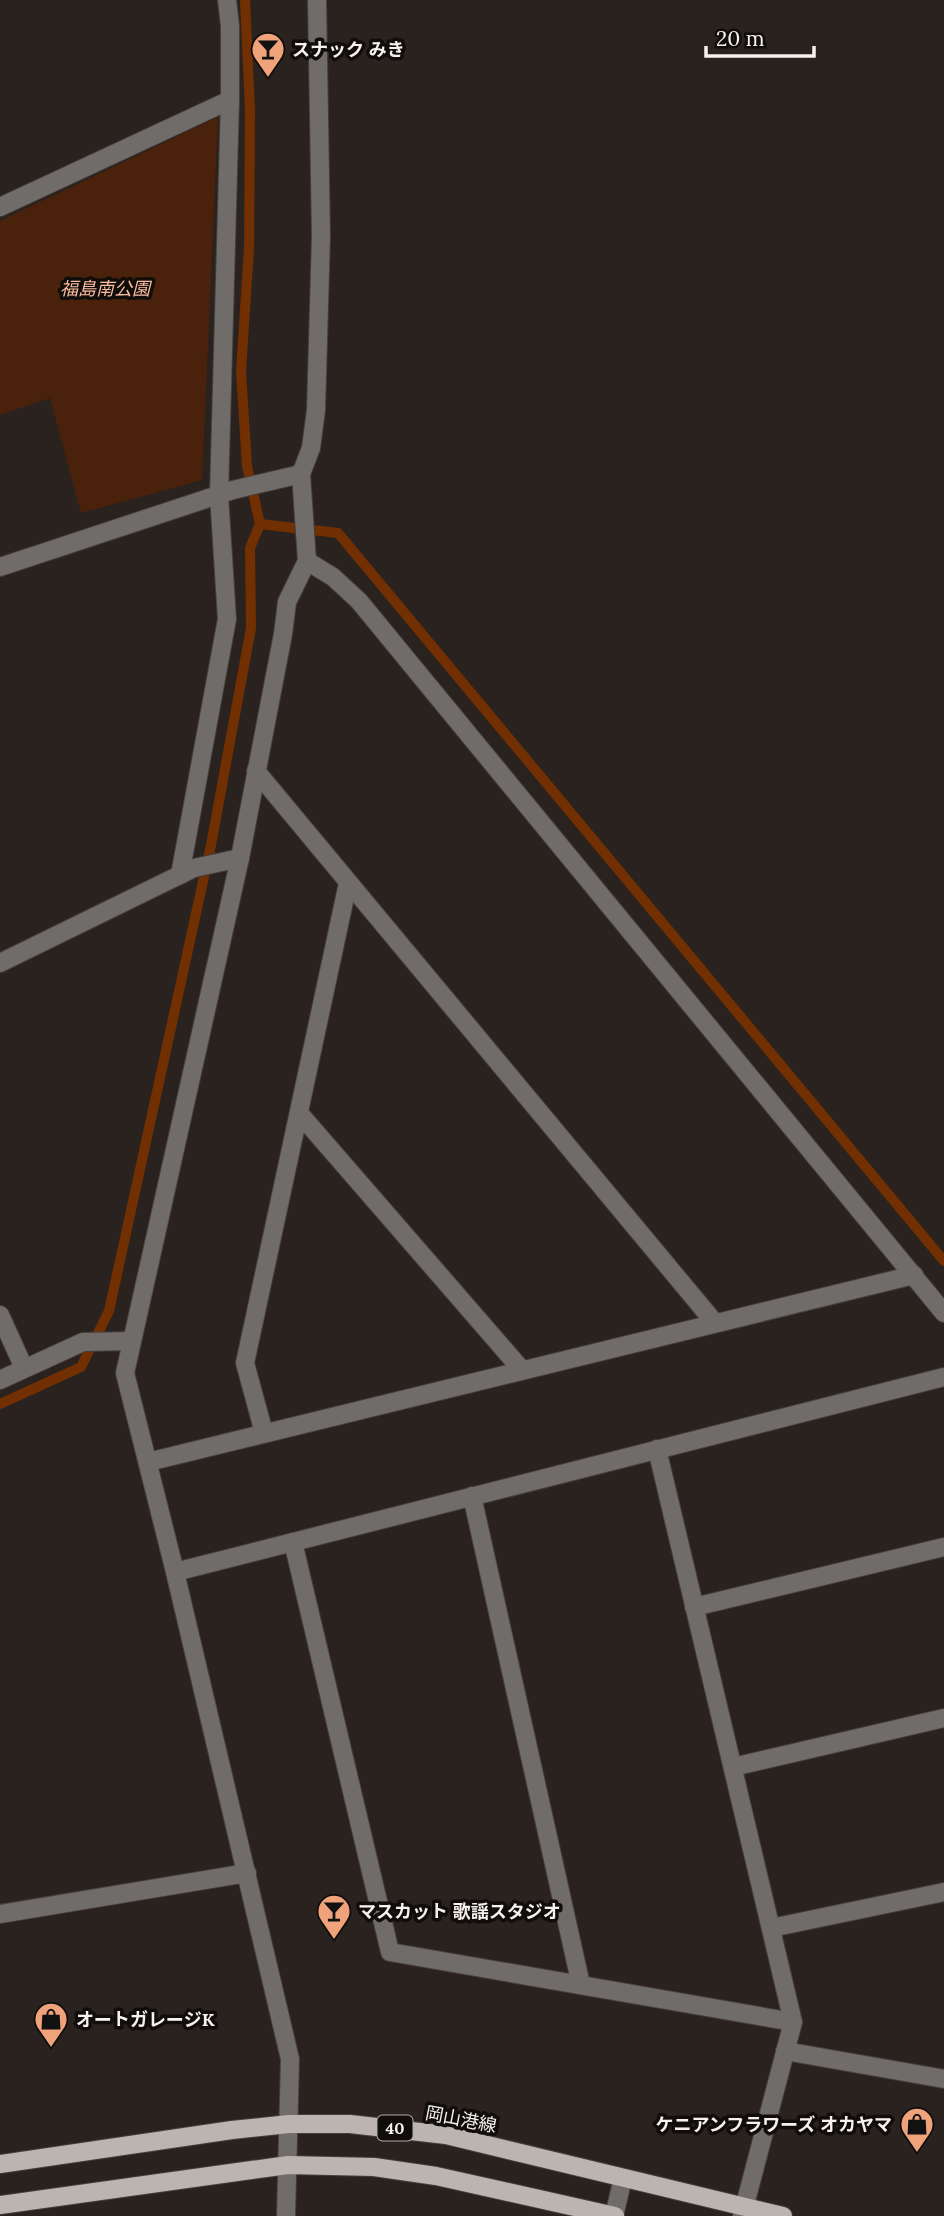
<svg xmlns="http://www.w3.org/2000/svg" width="944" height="2216" font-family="Lora,'Noto Sans JP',serif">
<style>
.green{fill:#4a210a}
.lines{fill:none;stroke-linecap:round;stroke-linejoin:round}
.stream{stroke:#722f01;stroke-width:10}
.minor-casing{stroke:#473f3c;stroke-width:20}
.primary-casing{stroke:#473f3c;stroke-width:20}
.minor{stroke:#706c6a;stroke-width:18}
.primary{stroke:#bcb4b0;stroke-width:18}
.labels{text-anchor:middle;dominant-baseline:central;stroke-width:7;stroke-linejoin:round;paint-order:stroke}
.shield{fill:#100d0b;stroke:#b2adab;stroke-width:2}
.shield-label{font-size:16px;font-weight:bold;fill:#f7f2f0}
.poi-label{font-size:18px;font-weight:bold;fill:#f7f2f0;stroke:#100d0b;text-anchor:start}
.park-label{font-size:18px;font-style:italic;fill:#fabd9e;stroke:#100d0b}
.street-label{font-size:18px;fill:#f7f2f0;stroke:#100d0b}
</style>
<rect width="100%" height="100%" fill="#2a221f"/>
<polygon class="green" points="218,117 202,480 81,513 50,398 0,415 0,221"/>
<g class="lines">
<g class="stream">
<polyline points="260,524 338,533 944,1261"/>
<polyline points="0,1404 81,1367 109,1311 211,845 251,628 250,548 260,524 247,466 241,371 249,248 250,110 245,0"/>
</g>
<defs>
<g id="minor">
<polyline points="0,207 230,100 230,26 227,0"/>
<polyline points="307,561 333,577 359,601 944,1313"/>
<polyline points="0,567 233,490 301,474"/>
<polyline points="256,771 715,1323"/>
<polyline points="180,875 227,619 219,495 230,100"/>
<polyline points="0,963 194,868 240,858"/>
<polyline points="299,1113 522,1370"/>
<polyline points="0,1315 24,1368"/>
<polyline points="0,1380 83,1342 132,1341"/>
<polyline points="264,1433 245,1363 348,883"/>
<polyline points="657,1449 793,2022 742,2216"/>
<polyline points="148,1462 914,1275"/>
<polyline points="472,1496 581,1985"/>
<polyline points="293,1542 390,1952 793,2022"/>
<polyline points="175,1572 944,1377"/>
<polyline points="694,1607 944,1547"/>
<polyline points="733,1767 944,1718"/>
<polyline points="0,1914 247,1873"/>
<polyline points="771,1928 944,1892"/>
<polyline points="785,2051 944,2079"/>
<polyline points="286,2216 290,2059 175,1572 125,1373 240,858 283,634 287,602 307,561 301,474 311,448 316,410 321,236 317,0"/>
<polyline points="614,2216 623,2178"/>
</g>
<g id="primary">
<polyline points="0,2164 232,2130 289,2124 350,2124 446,2135 783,2216"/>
<polyline points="0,2205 288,2165 374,2167 436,2176 615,2216"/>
</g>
</defs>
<use href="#minor" class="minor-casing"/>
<use href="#primary" class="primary-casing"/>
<use href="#minor" class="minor"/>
<use href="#primary" class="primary"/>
</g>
<defs>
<symbol id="bar-pin" viewBox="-11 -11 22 30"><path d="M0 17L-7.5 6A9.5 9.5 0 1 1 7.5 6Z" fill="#f0a27a" stroke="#100d0b"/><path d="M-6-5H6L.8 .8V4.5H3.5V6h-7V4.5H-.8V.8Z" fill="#111"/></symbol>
<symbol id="shop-pin" viewBox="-11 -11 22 30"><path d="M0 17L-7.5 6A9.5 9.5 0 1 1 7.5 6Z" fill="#f0a27a" stroke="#100d0b"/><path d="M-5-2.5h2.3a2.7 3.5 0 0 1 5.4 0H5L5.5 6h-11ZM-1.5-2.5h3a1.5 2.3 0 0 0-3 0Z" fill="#111"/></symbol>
</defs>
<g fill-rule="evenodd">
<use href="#bar-pin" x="249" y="30" width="38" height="52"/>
<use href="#bar-pin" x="315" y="1892" width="38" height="52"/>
<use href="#shop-pin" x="32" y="2000" width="38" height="52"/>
<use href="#shop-pin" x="898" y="2105" width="38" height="52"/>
</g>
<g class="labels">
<rect class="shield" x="377.5" y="2115.5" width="35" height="25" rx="5"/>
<g class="shield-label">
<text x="395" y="2128">40</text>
</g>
<g class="poi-label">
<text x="292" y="49">スナック みき</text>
<text x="358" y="1911">マスカット 歌謡スタジオ</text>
<text x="76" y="2019">オートガレージK</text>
<text x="892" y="2124" text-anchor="end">ケニアンフラワーズ オカヤマ</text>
</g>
<g class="park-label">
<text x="105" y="288">福島南公園</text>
</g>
<g class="street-label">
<text transform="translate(461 2119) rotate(11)">岡山港線</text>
</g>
</g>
<path d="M706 46v10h108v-10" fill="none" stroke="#f7f2f0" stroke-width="3.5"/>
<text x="716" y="46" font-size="21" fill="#f7f2f0" stroke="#100d0b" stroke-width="5" paint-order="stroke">20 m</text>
</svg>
